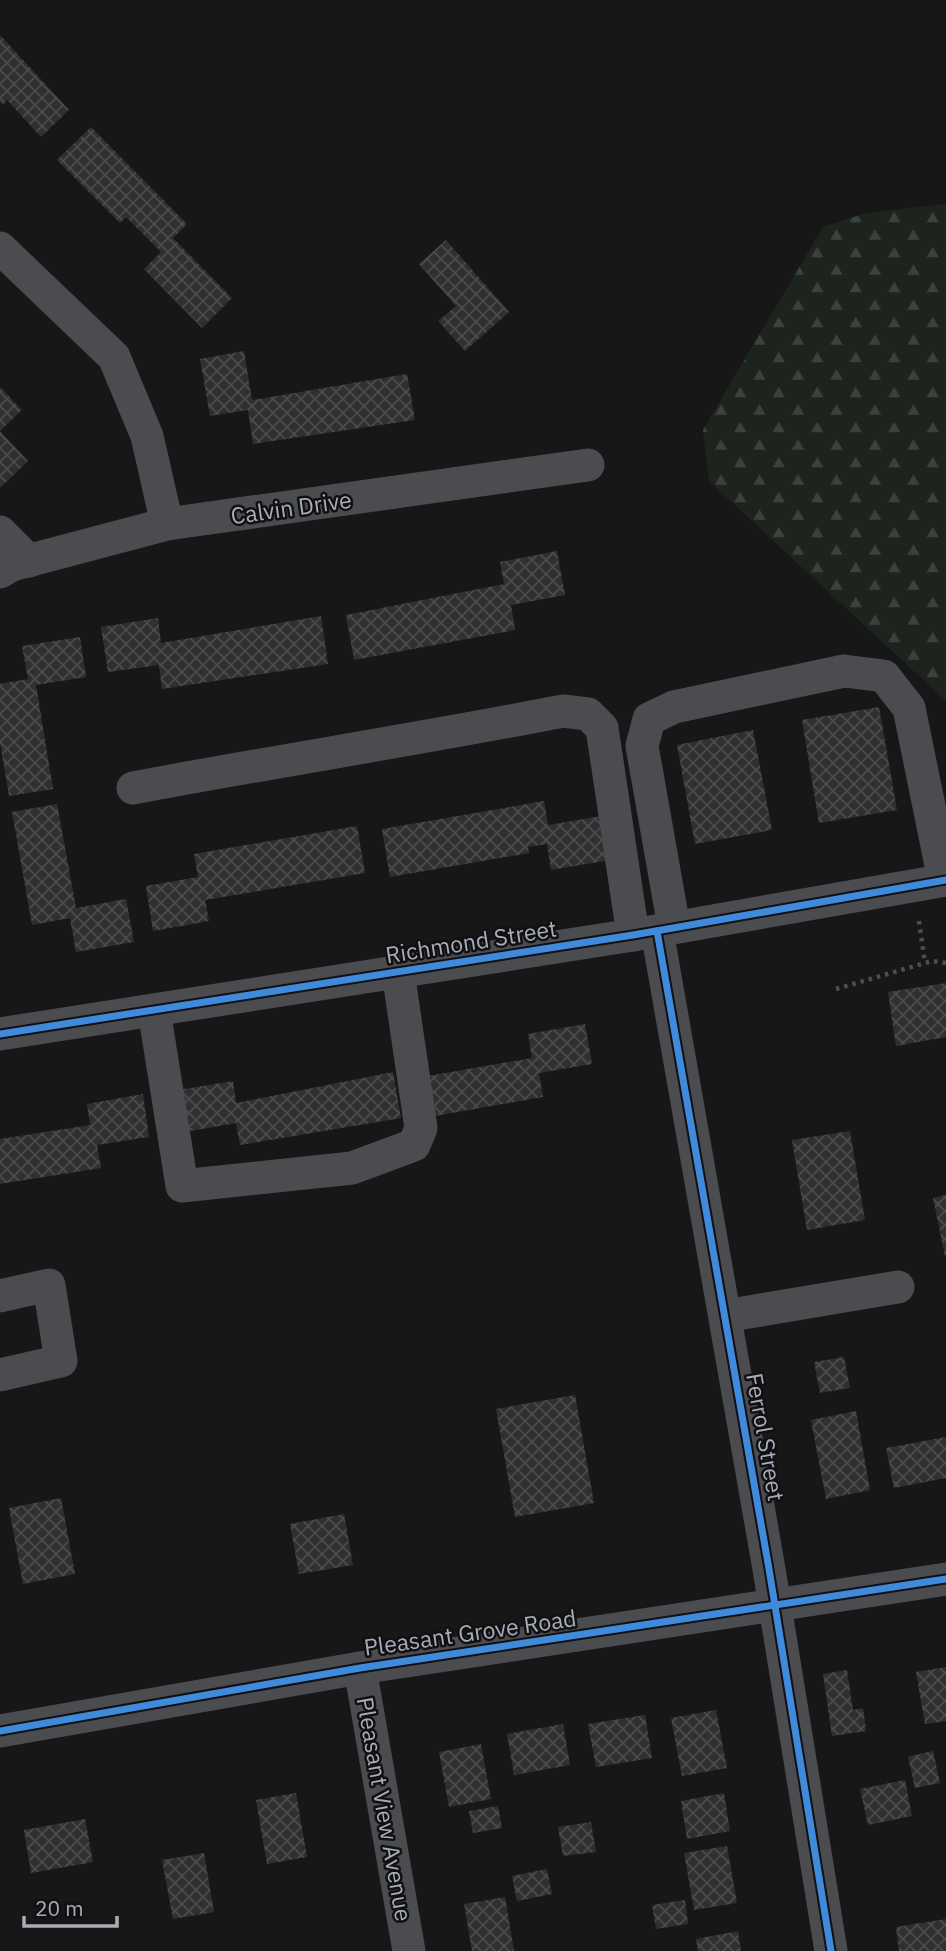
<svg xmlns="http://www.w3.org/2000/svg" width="946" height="1951" font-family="'IBM Plex Sans',sans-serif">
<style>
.forest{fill:url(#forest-firs)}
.building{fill:url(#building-cross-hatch)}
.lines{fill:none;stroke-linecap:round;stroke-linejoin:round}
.path{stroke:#4d4e52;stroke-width:4.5;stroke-dasharray:3.5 5;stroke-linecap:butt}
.minor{stroke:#4b4c50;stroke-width:33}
.cycleway-casing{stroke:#111113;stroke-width:11}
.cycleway{stroke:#408adc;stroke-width:7}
.labels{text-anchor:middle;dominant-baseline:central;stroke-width:5;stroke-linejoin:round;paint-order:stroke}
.street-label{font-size:23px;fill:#a8adb8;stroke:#111113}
</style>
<defs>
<pattern id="forest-firs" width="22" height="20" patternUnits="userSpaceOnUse" patternTransform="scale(1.75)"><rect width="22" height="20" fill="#1d241e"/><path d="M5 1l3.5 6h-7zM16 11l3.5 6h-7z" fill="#3b413d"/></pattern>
<pattern id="building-cross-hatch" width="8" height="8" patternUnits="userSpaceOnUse" patternTransform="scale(1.75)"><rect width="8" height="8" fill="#303031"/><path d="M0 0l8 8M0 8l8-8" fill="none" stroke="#4b4b4d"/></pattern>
</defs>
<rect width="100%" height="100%" fill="#171717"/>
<polygon class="forest" points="946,204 946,701 709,481 703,430 823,227 866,213"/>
<g class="building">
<polygon points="0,35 69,110 41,137 7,100 3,105 0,102"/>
<polygon points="91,127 187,224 173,238 232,298 202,328 144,269 161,252 126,217 120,223 57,160"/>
<polygon points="446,240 509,312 465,351 438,321 456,306 419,264"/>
<polygon points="244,351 252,400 407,374 415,420 253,444 248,410 210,416 200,359"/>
<polygon points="0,387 22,410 0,431 28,461 0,488"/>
<polygon points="557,551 565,595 511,605 515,630 354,660 346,615 504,584 500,562"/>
<polygon points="321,616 328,664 162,689 159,665 108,672 101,627 158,618 161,643"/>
<polygon points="80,637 86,677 36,685 53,789 9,796 0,743 0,684 28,679 22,646"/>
<polygon points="879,707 897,810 819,823 802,720"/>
<polygon points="753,730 772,830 695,844 677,745"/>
<polygon points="544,801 548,825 602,816 610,860 551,870 547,844 528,847 529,853 390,877 382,829"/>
<polygon points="57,804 76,908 126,899 134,942 76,952 70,918 32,925 12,812"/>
<polygon points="357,826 365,873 205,900 209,921 153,931 146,886 198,877 194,854"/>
<polygon points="946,983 946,1037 896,1046 888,992"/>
<polygon points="585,1024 592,1064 539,1073 543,1097 435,1116 428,1076 532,1058 528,1034"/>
<polygon points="393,1072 401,1118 240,1145 236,1123 185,1132 178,1090 233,1081 236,1103"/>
<polygon points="143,1094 149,1137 97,1145 101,1168 0,1184 0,1139 90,1125 87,1104"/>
<polygon points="850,1131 865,1220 807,1230 792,1140"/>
<polygon points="946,1195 946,1255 945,1256 933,1198"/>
<polygon points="844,1357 850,1388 820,1393 814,1362"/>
<polygon points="575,1395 594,1503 515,1517 496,1409"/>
<polygon points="856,1411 870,1490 826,1499 811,1420"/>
<polygon points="946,1437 946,1478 894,1488 886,1448"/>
<polygon points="61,1498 75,1574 23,1584 9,1508"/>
<polygon points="344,1514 353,1565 299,1574 290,1524"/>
<polygon points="946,1667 946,1721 925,1724 916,1672"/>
<polygon points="847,1670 853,1710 863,1708 866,1731 832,1736 823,1674"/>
<polygon points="716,1710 727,1768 682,1776 671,1718"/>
<polygon points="645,1715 652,1758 596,1767 588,1724"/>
<polygon points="563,1724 570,1765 514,1775 507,1734"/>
<polygon points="481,1744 491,1799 449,1807 439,1752"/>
<polygon points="933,1751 940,1783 915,1788 908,1757"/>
<polygon points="905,1780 912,1816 868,1825 860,1789"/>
<polygon points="296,1793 307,1857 267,1864 256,1800"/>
<polygon points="724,1793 730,1831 687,1839 681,1801"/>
<polygon points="498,1806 502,1828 473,1833 469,1811"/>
<polygon points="85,1819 93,1862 31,1873 24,1830"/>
<polygon points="591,1822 596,1852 563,1856 558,1827"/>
<polygon points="727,1846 737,1903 694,1910 684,1853"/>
<polygon points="204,1853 214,1912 173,1919 162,1860"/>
<polygon points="547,1869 552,1894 517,1901 512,1876"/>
<polygon points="505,1897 514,1951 472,1951 464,1904"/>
<polygon points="685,1900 688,1924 656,1929 652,1905"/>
<polygon points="946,1919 946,1951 899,1951 896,1927"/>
<polygon points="738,1931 741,1951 698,1951 696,1939"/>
</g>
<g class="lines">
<g class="path">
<polyline points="919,921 925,963"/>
<polyline points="836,989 932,961 946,963"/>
</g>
<g class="minor">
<polyline points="0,248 114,357 147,436 167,524"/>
<polyline points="0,532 29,561"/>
<polyline points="0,572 12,565 167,524 588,465"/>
<path d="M 133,788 C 276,761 420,739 563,711 L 588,714 L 602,728 L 633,935"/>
<polyline points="674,927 642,746 649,719 674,707 844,671 884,676 909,708 944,880"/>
<polyline points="657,931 769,1569 831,1951"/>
<polyline points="154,1010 182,1186 352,1168 414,1145 421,1128 398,972"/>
<polyline points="0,1034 633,935 946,880"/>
<polyline points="0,1296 49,1285 61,1361 0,1375"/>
<polyline points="725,1316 898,1287"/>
<polyline points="360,1668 409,1951"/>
<polyline points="0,1731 360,1668 946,1579"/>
</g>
<defs>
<g id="cycleway">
<polyline points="657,931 769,1569 831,1951"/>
<polyline points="0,1034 633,935 946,880"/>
<polyline points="0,1731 360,1668 946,1579"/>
</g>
</defs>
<use href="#cycleway" class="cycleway-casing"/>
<use href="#cycleway" class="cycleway"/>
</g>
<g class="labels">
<g class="street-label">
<text transform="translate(291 507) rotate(-8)">Calvin Drive</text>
<text transform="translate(471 941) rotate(-9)">Richmond Street</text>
<text transform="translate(766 1437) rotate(80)">Ferrol Street</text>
<text transform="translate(470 1632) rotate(-8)">Pleasant Grove Road</text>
<text transform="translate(385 1809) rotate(80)">Pleasant View Avenue</text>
</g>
</g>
<path d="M24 1916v10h93v-10" fill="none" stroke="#a8adb8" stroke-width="3.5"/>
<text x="35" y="1916" font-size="21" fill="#a8adb8" stroke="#111113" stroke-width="5" paint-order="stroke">20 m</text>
</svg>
